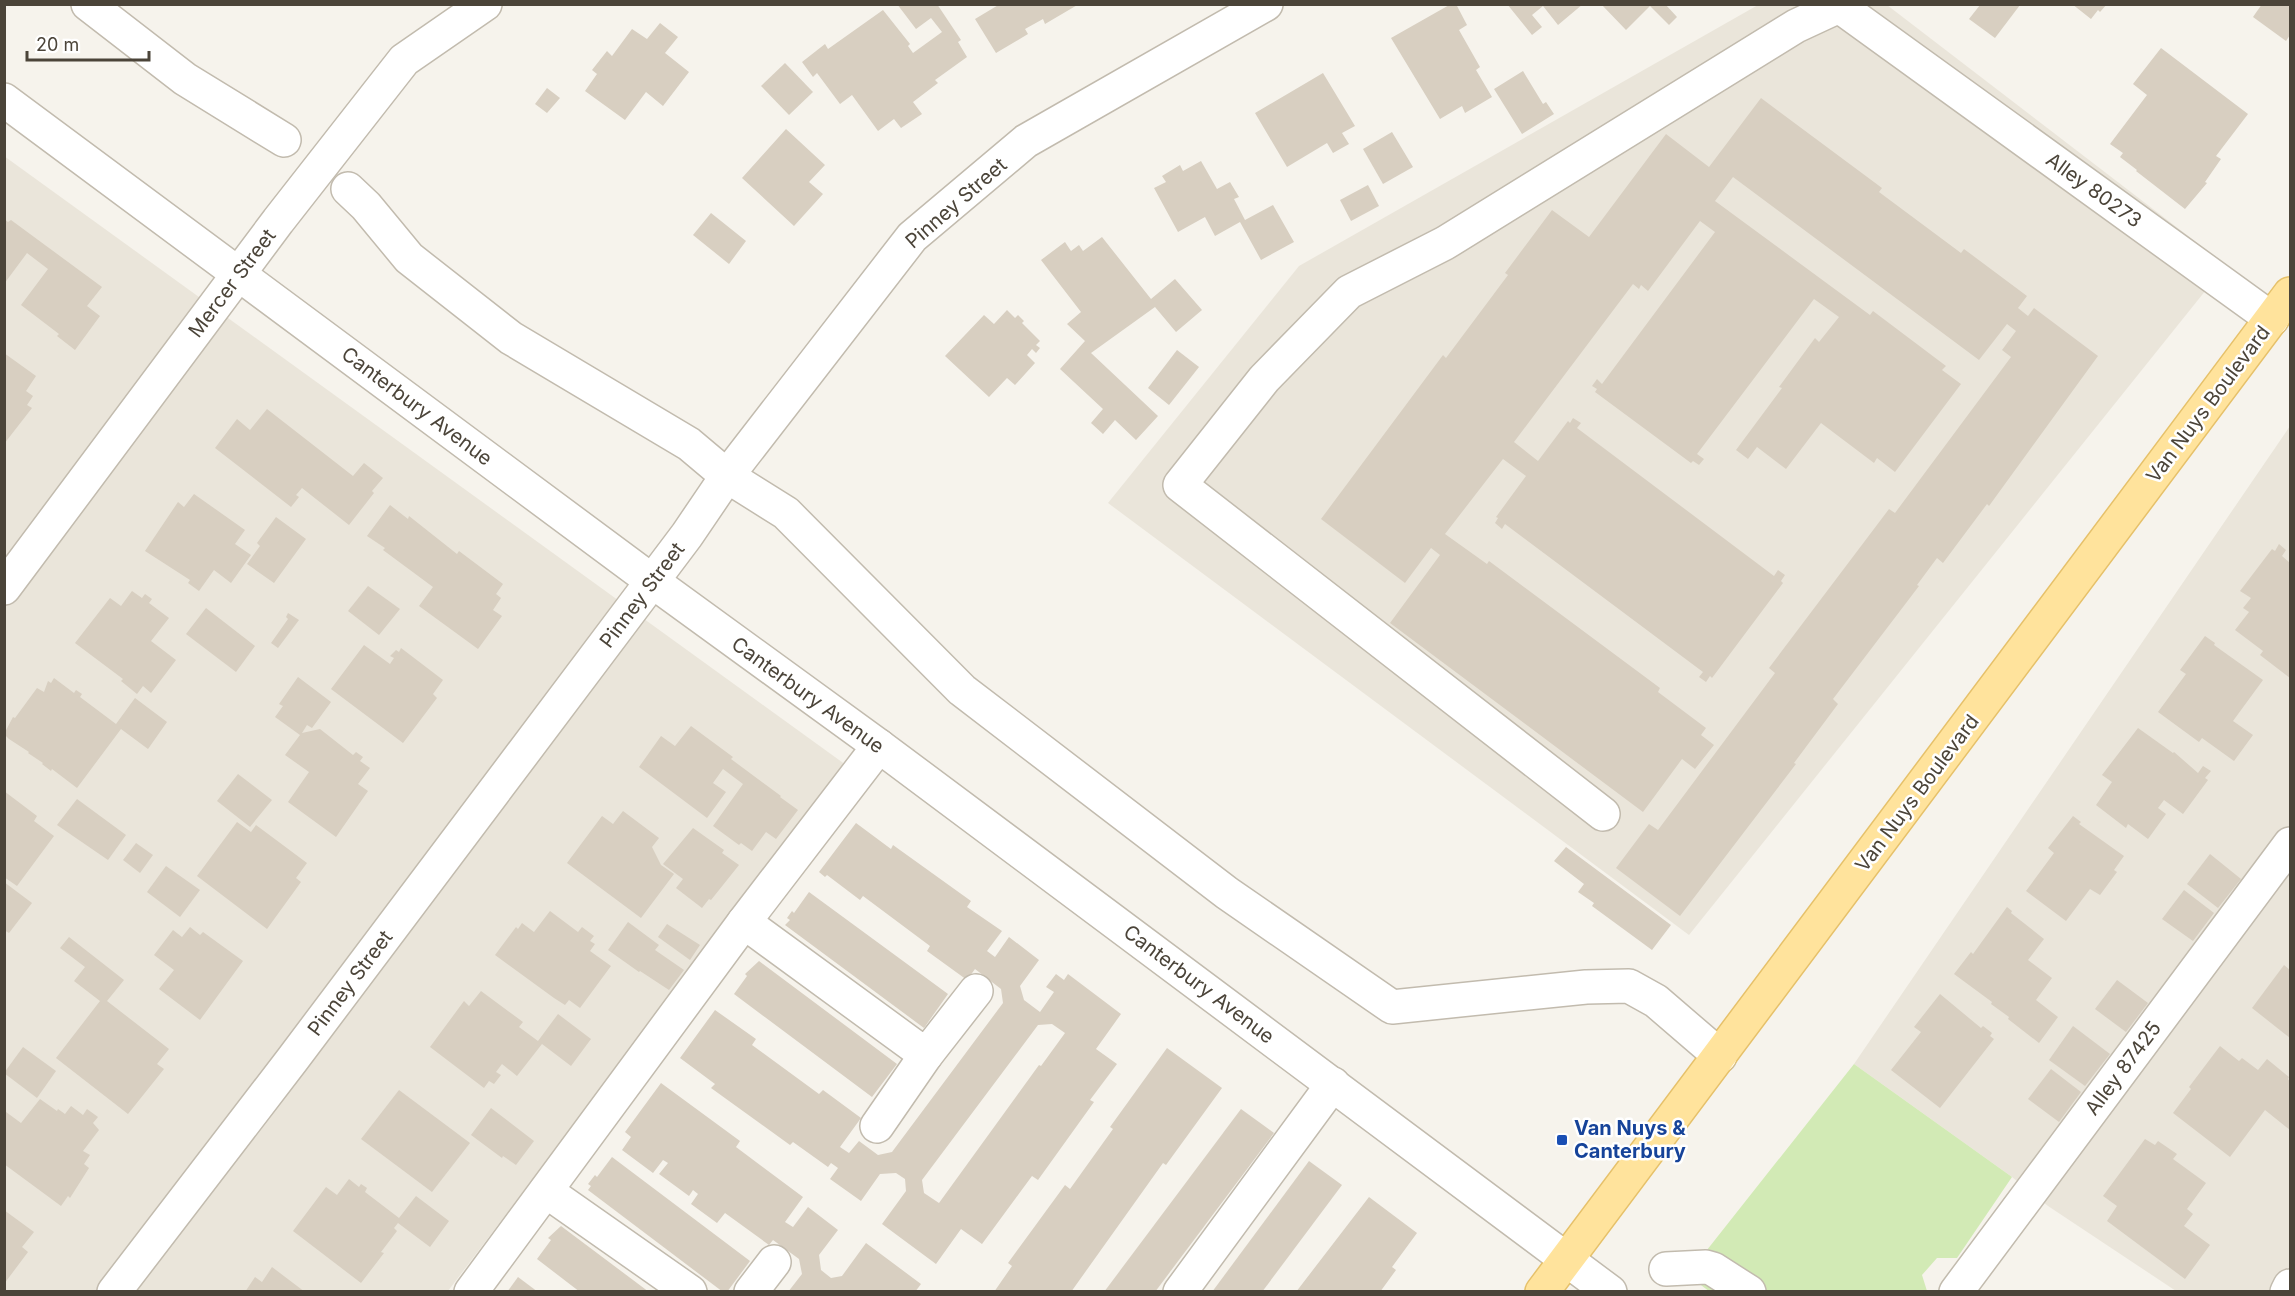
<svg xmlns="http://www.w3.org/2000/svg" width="2295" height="1296" font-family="Inter,sans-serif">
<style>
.residential{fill:#eae5da}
.green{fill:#d2eab5}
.building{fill:#d8cfc1;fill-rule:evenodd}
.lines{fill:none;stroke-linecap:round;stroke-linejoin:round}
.minor-casing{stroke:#c2bbae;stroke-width:36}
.major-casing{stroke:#e6c16a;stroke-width:36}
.minor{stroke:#fff;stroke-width:33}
.major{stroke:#ffe39c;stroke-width:33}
.transit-dot{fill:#1a4fb4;stroke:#fff;stroke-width:2}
.labels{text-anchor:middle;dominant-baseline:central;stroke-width:5;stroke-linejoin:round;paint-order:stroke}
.street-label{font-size:20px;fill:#4b4439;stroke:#fff}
.transit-label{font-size:20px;font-weight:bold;fill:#164399;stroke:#fff;text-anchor:start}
</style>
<rect width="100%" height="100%" fill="#f6f3ec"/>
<g class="residential">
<polygon points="1758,5 1887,5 2226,265 1689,935 1108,503 1299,266"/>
<polygon points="4,156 846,765 448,1291 5,1291"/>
<polygon points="2290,426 2290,1291 2176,1291 2048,1206 2012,1177 1854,1064"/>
</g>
<polygon class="green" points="1854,1064 2012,1177 1957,1258 1937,1258 1922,1275 1927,1291 1710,1292 1697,1282 1703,1255"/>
<g class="building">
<polygon points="897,4 937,4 961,40 958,42 967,57 935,80 938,83 913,102 922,114 901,128 894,119 878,131 852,95 840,104 817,73 813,77 802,62 825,44 828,49 883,10 910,44 908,46 913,53 942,32 931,18 916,29"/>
<polygon points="1000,4 1079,4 1045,24 1043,19 1025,29 1028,34 996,53 975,19"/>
<polygon points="1451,4 1456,4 1467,25 1459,30 1480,67 1476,70 1492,97 1465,113 1462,106 1440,119 1391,38"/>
<polygon points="1507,4 1583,4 1558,25 1543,6 1532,15 1542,27 1532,35"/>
<polygon points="1601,4 1665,4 1677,17 1669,25 1650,6 1626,30"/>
<polygon points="2072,4 2107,4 2100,12 2098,10 2091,19"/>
<polygon points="2262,4 2290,4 2290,35 2286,41 2253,17"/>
<polygon points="1980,5 2020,5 1995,38 1969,19"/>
<polygon points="660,23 678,37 665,53 689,72 663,106 646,92 625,120 585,91 597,74 592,70 607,51 612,56 632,29 647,39"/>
<polygon points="2161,48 2248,114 2216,156 2221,159 2205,182 2207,183 2185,209 2136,171 2137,170 2120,157 2123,153 2110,144 2147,95 2133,84"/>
<polygon points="785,63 813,92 789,115 761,86"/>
<polygon points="1523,71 1543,104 1546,102 1554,114 1522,134 1494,89"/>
<polygon points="1323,73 1355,126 1342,133 1349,144 1333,153 1327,143 1287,167 1255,113"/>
<polygon points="547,88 560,98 547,113 535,104"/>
<polygon points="1761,98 1882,188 1879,192 1961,253 1964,249 2027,296 2018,308 2028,316 2034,308 2098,356 1989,506 1987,504 1943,563 1937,558 1917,585 1919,586 1833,699 1838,704 1794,763 1796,764 1680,916 1616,868 1649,824 1658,830 1775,673 1769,668 1889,509 1895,513 2011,357 2002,350 2016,331 2007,324 1979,360 1733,177 1715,201 1870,315 1873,311 1946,366 1942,370 1961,384 1895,472 1877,458 1874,463 1821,423 1786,469 1757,447 1748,459 1736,450 1782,388 1779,387 1815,338 1819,342 1839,317 1814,299 1697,454 1704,459 1699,465 1693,461 1691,463 1595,392 1597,389 1592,386 1597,379 1602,384 1715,232 1700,221 1648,291 1641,285 1639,289 1633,284 1514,442 1538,461 1568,421 1570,423 1573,418 1581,423 1577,428 1774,576 1778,570 1785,575 1781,581 1783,583 1712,678 1710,676 1706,682 1699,677 1703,672 1505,524 1502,529 1495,523 1498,518 1496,517 1526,476 1503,459 1445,534 1487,564 1489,561 1660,688 1658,692 1706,728 1701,735 1714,745 1695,769 1682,759 1643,812 1390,623 1440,555 1431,548 1405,583 1321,519 1443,355 1446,358 1508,275 1505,273 1552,210 1589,237 1666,134 1709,167"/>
<polygon points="786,129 825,165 809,182 823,194 794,226 742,178"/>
<polygon points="1392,132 1413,167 1383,184 1363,149"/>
<polygon points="1201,161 1217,189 1230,182 1239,197 1234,199 1245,220 1273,205 1294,242 1261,260 1240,222 1215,236 1205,217 1178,232 1154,188 1166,182 1162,176 1180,165 1183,171"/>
<polygon points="1368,185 1379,206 1351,221 1340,200"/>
<polygon points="711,213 746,241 729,264 693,235"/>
<polygon points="4,219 8,222 11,220 102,287 87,306 100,316 75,350 57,336 59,334 21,305 48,269 27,253 4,284"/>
<polygon points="1102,237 1151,299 1175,279 1202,310 1176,332 1155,307 1091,353 1158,416 1136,440 1115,420 1103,434 1091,423 1103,409 1060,369 1085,341 1067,324 1081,312 1041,260 1065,242 1071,251 1079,245 1083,251"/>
<polygon points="1007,310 1015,318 1018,315 1024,321 1022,323 1040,341 1036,345 1040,348 1036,353 1032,349 1027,355 1035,363 1015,385 1007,378 989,397 945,356 984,315 994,324"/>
<polygon points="1177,350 1199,367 1169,405 1148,388"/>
<polygon points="4,353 36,376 26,391 33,396 27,405 32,408 4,444"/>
<polygon points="267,409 353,476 364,463 383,478 372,491 374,493 349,525 302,488 296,495 299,497 291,507 215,448 237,419 250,430"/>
<polygon points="194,494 245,530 235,544 251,555 231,583 214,570 199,591 188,583 190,580 145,551 178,502 184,507"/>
<polygon points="390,505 408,519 409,516 457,554 459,551 503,584 496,594 501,598 493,610 502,616 478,649 419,606 433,587 383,550 385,548 367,536"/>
<polygon points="276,517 306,539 274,583 247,564 260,546 257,543"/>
<polygon points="2279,544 2286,550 2282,556 2290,563 2290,678 2260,655 2263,651 2235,630 2249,612 2243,608 2251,598 2240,591 2272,549 2275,551"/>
<polygon points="368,586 400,609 379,635 348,611"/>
<polygon points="132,591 142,598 145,594 152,599 149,603 169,618 151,641 176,660 151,693 143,686 137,694 121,681 123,679 75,643 110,598 121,606"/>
<polygon points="206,608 255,646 236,672 186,634"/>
<polygon points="288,613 299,620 278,648 271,643 288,619 286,617"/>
<polygon points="2205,636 2215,643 2214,645 2263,680 2233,721 2253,735 2234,761 2202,738 2199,742 2158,712 2186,674 2180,670"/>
<polygon points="364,645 390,664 394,658 390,656 396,650 399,652 401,648 443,680 433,694 437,698 403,743 331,689"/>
<polygon points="298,677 331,702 312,728 307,725 302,733 320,729 353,755 356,752 363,757 360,761 370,768 358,784 368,791 336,837 288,802 309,772 285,755 300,735 275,717 283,706 279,704"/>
<polygon points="54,678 74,693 76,690 82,694 80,697 116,724 135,698 167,722 148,749 121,729 77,788 52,769 51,771 42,764 43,763 28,753 29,752 9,739 4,734 13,717 15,718 37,688 44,692 48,681 51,683"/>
<polygon points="691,726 733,757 731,759 781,796 780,797 798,810 776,839 766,832 752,851 741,843 739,845 713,826 743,784 723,769 713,783 726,792 707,818 639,767 661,736 675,746"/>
<polygon points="2138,728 2173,753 2174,752 2198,773 2203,766 2211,771 2205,778 2208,780 2183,814 2164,800 2158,808 2166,814 2148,839 2128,824 2126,828 2096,805 2112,782 2102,775"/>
<polygon points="238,774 272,800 250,827 217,801"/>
<polygon points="4,791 37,816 34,821 54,836 17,886 4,877"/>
<polygon points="77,799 126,835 108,860 57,825"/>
<polygon points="623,811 659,838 652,847 661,865 674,874 641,918 567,863 602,816 613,824"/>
<polygon points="2073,816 2081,822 2079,824 2124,856 2114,870 2117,872 2100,895 2090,889 2066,921 2026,891 2054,853 2048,848"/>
<polygon points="237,822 251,832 256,825 307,863 296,878 301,882 267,929 197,876"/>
<path d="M 856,823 L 891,849 L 893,845 L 971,901 L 967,907 L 1002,931 L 987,951 L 995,957 L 1009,937 L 1039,960 L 1020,986 L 1024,1000 L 1040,1012 L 1054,992 L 1046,987 L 1056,974 L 1064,980 L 1068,974 L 1121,1014 L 1096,1049 L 1117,1064 L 1090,1100 L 1094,1102 L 1038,1180 L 1032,1176 L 982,1244 L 961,1229 L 936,1264 L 882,1224 L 906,1191 L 905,1179 L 896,1173 L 880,1174 L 861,1201 L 830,1179 L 838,1168 L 831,1163 L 828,1167 L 793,1142 L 790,1145 L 711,1088 L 715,1084 L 680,1058 L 715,1010 L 756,1039 L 752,1045 L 819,1094 L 823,1090 L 861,1118 L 840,1147 L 849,1153 L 859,1141 L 878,1155 L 892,1152 L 1003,1003 L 1001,989 L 975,969 L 967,980 L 927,951 L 930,946 L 863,896 L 860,900 L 827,875 L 825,877 L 819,872 ZM 1052,1024 L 1065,1033 L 1041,1066 L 1039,1065 L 939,1203 L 924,1193 L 922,1180 L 1038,1025 Z"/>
<polygon points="693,828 724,850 722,853 739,865 711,900 709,899 702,908 676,888 683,879 663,864"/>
<polygon points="136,843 153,855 140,873 123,860"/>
<polygon points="1566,847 1671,925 1652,950 1592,906 1594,903 1578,892 1584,884 1554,861"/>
<polygon points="2210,854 2241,879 2218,908 2187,884"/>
<polygon points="166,866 200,890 180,917 147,892"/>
<polygon points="4,882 32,903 9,933 4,930"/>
<polygon points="2184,890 2214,913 2193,941 2162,919"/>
<polygon points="809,892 948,994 924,1028 785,925 790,920 787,918 792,911 794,913"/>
<polygon points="2007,907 2012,911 2011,913 2044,939 2028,960 2052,978 2036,1000 2058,1017 2039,1043 2008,1019 2009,1017 1991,1004 1992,1002 1954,974 1971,952 1973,954"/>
<polygon points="550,911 578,932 582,927 594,936 590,941 595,944 590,951 611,966 580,1008 569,1000 565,1005 554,998 495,955 516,927 518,929 522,923 534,932"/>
<polygon points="628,922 659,945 655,950 684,970 669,990 640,971 639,972 608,950"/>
<polygon points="667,924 700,945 690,960 658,937"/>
<polygon points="190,927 200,935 203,932 243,961 200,1020 159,989 174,970 154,955 173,930 182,937"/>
<polygon points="69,937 124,980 107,1001 169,1049 157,1064 164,1069 128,1114 56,1058 100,1001 74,981 85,967 60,948"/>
<polygon points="759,961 897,1064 872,1097 734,994 747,976 745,974"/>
<polygon points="2284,965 2290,970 2290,1038 2252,1008"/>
<polygon points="2117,980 2148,1003 2126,1032 2095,1009"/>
<polygon points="481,991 523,1022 519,1027 538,1041 558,1014 591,1039 571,1066 542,1044 517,1076 502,1064 496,1072 501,1075 494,1084 489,1081 484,1088 430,1047 464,1001 469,1006"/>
<polygon points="1940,994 1981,1028 1983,1026 1992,1033 1990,1036 1994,1039 1940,1108 1891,1070 1921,1032 1914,1027"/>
<polygon points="2073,1026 2110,1054 2085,1086 2049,1060"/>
<polygon points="2220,1046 2239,1061 2242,1058 2258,1070 2267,1059 2289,1077 2288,1079 2290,1082 2290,1130 2265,1110 2230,1157 2173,1113 2191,1089 2189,1087"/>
<polygon points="23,1047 56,1071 37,1098 4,1073"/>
<polygon points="1167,1048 1222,1088 1166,1165 1163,1163 1071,1292 994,1292 1012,1266 1008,1263 1065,1185 1070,1189 1113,1129 1110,1127"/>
<polygon points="2051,1069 2081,1092 2059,1122 2028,1099"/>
<polygon points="661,1083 740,1141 736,1147 803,1197 785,1222 793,1227 808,1207 838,1230 819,1255 821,1270 831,1278 842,1276 866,1243 921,1284 915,1292 788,1292 802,1274 799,1259 773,1240 769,1245 725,1213 717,1223 691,1204 698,1194 693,1190 689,1196 659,1174 668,1163 663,1160 653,1173 622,1150 631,1137 625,1132"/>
<polygon points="399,1090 470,1143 432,1192 361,1139"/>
<polygon points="40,1099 57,1111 58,1109 65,1114 71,1106 83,1115 87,1109 98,1117 93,1123 99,1130 83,1151 90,1155 84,1164 89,1168 70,1198 68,1196 61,1206 4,1164 4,1115 6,1112 21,1123"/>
<polygon points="491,1108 534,1141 516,1165 503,1156 502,1158 471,1135"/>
<polygon points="1241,1109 1274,1133 1155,1292 1104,1292"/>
<polygon points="2145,1139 2155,1145 2158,1141 2177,1154 2173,1159 2206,1183 2187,1209 2193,1214 2184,1226 2210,1245 2185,1279 2107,1221 2117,1206 2103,1196"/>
<polygon points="612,1157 750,1261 727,1292 723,1292 588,1190 591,1186 588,1184 595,1175 597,1177"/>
<polygon points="1309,1161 1342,1185 1262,1292 1212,1292"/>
<polygon points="349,1179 359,1187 361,1184 367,1188 365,1192 399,1218 416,1196 449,1221 430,1247 398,1223 394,1228 397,1231 381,1252 384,1253 361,1283 293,1231 326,1187 337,1195"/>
<polygon points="1369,1197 1417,1233 1392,1267 1396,1270 1380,1292 1296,1292"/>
<polygon points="4,1210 34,1232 22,1247 28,1252 4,1284"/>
<polygon points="561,1226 649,1292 580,1292 537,1259 551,1240 548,1238"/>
<polygon points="272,1267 305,1292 245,1292 255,1277 262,1282"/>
<polygon points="518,1277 538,1292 507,1292"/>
</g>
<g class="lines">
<defs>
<g id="minor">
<polyline points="88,4 185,79 284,140"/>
<polyline points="4,100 652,581 879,746 1610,1292"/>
<polyline points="348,189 366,206 409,258 511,338 689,444 727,476 786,513 962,690 1227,893 1392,1007 1586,987 1629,986 1656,1001 1720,1056"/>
<polyline points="4,588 278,221 404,60 485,4"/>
<polyline points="1603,814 1180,485 1264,379 1349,292 1445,243 1796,26 1839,6 2272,319"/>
<polyline points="744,922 926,1055 976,991"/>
<polyline points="877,1126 926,1055"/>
<polyline points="546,1191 690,1292"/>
<polyline points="1666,1269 1706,1267 1713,1269 1749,1292"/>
<polyline points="114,1292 292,1060 617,628 687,535 727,476 912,237 1026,141 1266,4"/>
<polyline points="471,1292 744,922 879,746"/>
<polyline points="751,1292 774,1262"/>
<polyline points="1180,1292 1333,1084"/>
<polyline points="1956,1292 2290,844"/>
<polyline points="2287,1292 2290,1286"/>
</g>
<polyline id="major" points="1542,1292 2290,294"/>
</defs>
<use href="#minor" class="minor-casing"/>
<use href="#major" class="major-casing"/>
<use href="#minor" class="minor"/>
<use href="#major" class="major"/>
</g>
<rect class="transit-dot" x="1556" y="1134" width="12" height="12" rx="3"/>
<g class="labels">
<g class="street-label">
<text transform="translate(2094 190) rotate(36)">Alley 80273</text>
<text transform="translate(956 203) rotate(-41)">Pinney Street</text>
<text transform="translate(232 283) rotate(-53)">Mercer Street</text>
<text transform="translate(2208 404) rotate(-53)">Van Nuys Boulevard</text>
<text transform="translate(417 406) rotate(37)">Canterbury Avenue</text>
<text transform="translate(642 595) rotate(-53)">Pinney Street</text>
<text transform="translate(808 695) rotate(36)">Canterbury Avenue</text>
<text transform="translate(1917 793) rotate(-53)">Van Nuys Boulevard</text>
<text transform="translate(350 983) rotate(-53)">Pinney Street</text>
<text transform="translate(1199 984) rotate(37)">Canterbury Avenue</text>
<text transform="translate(2123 1068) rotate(-53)">Alley 87425</text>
</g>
<g class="transit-label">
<text x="1574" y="1128">Van Nuys &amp;<tspan x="1574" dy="23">Canterbury</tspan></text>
</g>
</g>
<rect width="2295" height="1296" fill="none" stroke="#4b4439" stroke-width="12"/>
<path d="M27 51v9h122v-9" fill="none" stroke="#4b4439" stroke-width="3"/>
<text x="36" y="51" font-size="18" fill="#4b4439" stroke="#ffffff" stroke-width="4.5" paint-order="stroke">20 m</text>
</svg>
